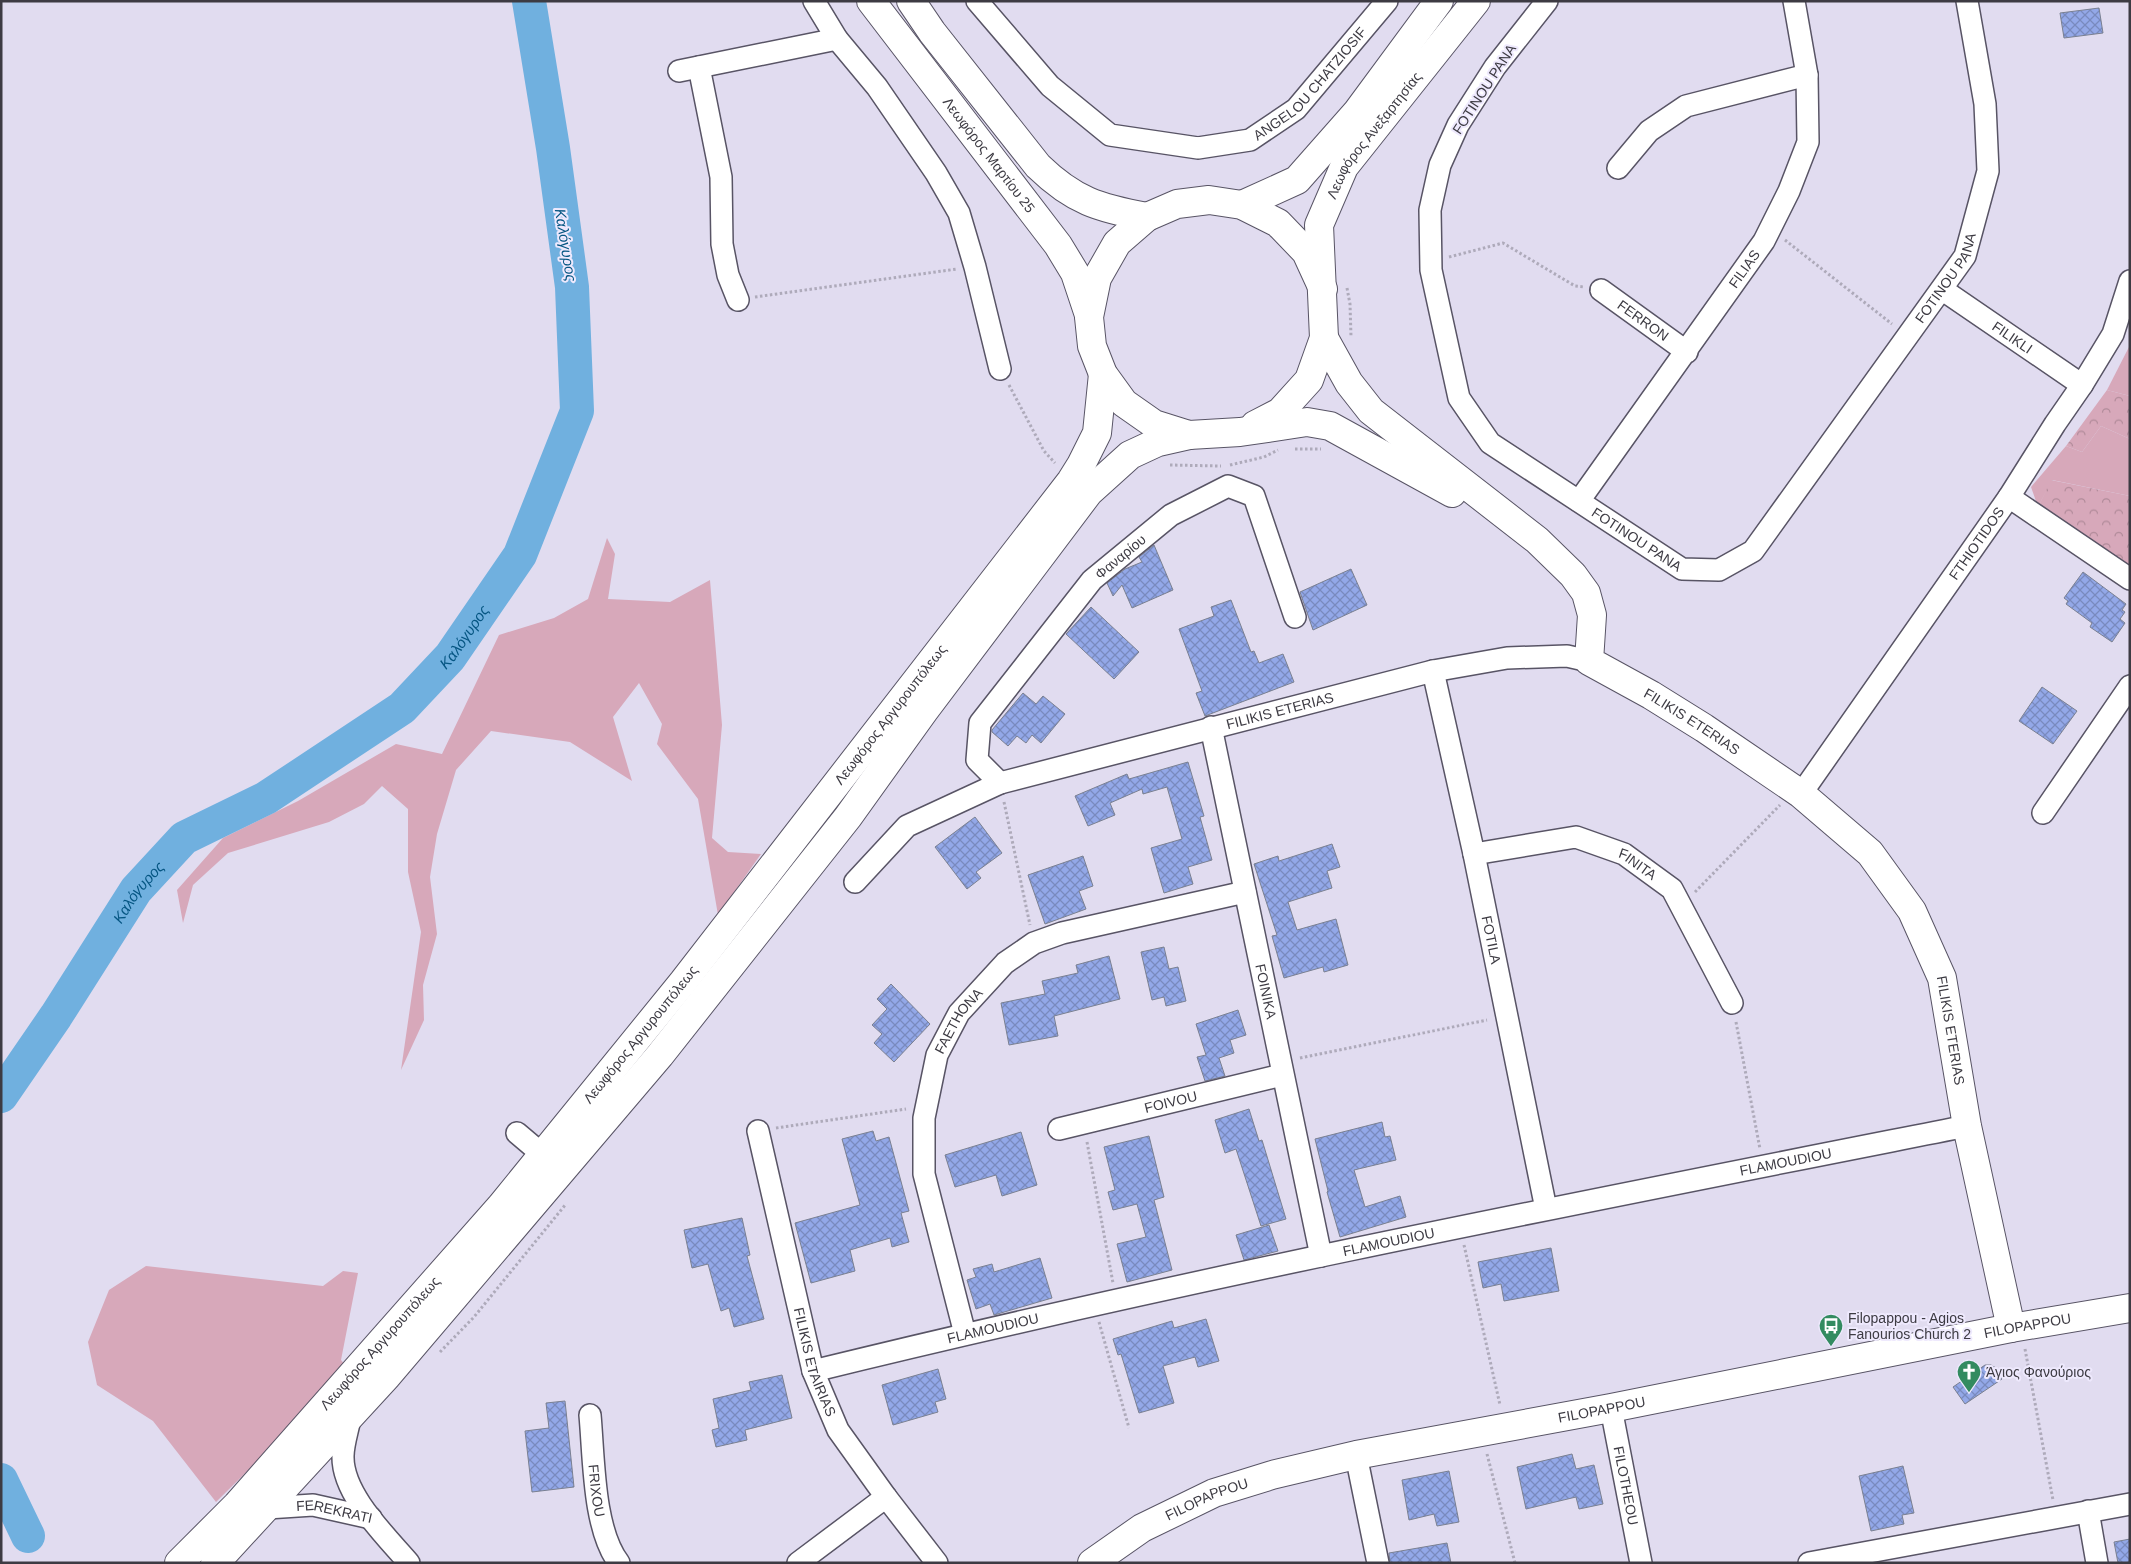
<svg xmlns="http://www.w3.org/2000/svg" width="2131" height="1564" font-family="Arial,sans-serif">
<style>
.grass{fill:#d7a8ba}
.forest{fill:url(#forest-crowns)}
.lines{fill:none;stroke-linecap:round;stroke-linejoin:round}
.river{stroke:#70b0df;stroke-width:34}
.building{fill:url(#building-cross-hatch);stroke:#7a8091}
.street-casing{stroke:#585465;stroke-width:24}
.secondary-casing{stroke:#585465;stroke-width:30}
.path{stroke:#aeaaba;stroke-width:3;stroke-dasharray:2.5 2.5;stroke-linecap:butt}
.street{stroke:#fff;stroke-width:21}
.secondary{stroke:#fff;stroke-width:28}
.labels{text-anchor:middle;dominant-baseline:central;stroke-width:4;stroke-linejoin:round;paint-order:stroke}
.street-label{font-size:14px;fill:#3d3b43;stroke:#eee9fd}
.poi-label{font-size:14px;fill:#3d3b43;stroke:#eee9fd;text-anchor:start}
.water-label{font-size:15px;font-style:italic;fill:#065683;stroke:#eee9fd}
</style>
<defs>
<pattern id="forest-crowns" width="20" height="18" patternUnits="userSpaceOnUse" patternTransform="scale(1.25)"><rect width="20" height="18" fill="#d7a8ba"/><path d="M2 6a3 3 0 1 1 6 0M12 15a3 3 0 1 1 6 0" fill="none" stroke="#b08a99"/></pattern>
<pattern id="building-cross-hatch" width="8" height="8" patternUnits="userSpaceOnUse" patternTransform="scale(1.25)"><rect width="8" height="8" fill="#93a8e8"/><path d="M0 0l8 8M0 8l8-8" fill="none" stroke="#798abe"/></pattern>
</defs>
<rect width="100%" height="100%" fill="#e1dcf0"/>
<g class="grass">
<polygon points="2130,345 2130,396 2107,390"/>
<polygon points="2101,426 2130,439 2130,496 2052,480 2038,507 2031,487 2066,446 2082,452"/>
<polygon points="607,538 615,554 608,599 670,602 710,580 722,725 712,838 728,852 761,854 718,915 698,799 657,744 662,724 639,683 613,717 632,781 570,742 491,731 456,770 437,834 430,877 437,934 423,985 424,1020 401,1070 421,932 408,872 408,809 382,786 364,804 329,822 228,853 193,885 183,923 177,890 223,838 298,801 396,744 442,754 499,635 554,618 588,599"/>
<polygon points="146,1266 323,1286 343,1271 358,1273 341,1360 345,1365 289,1430 216,1502 153,1421 97,1385 88,1342 109,1290"/>
</g>
<g class="forest">
<polygon points="2107,390 2130,396 2130,439 2101,426 2082,452 2066,446"/>
<polygon points="2051,480 2130,496 2130,570 2038,507"/>
</g>
<g class="lines">
<g class="river">
<path id="s1" d="M 1,1096 L 56,1016 L 136,890 L 184,838 L 266,798 L 402,708 L 450,657 L 520,555 L 577,411 L 572,287 L 553,148 L 529,1"/>
<polyline points="1,1480 28,1536"/>
</g>
</g>
<g class="building">
<polygon points="2099,8 2103,33 2064,38 2060,13"/>
<polygon points="1154,545 1173,590 1132,608 1122,585 1113,596 1107,583 1125,569 1142,562 1139,557"/>
<polygon points="1351,569 1367,605 1313,630 1300,592"/>
<polygon points="2083,572 2126,604 2122,610 2125,612 2120,619 2125,623 2112,642 2090,627 2092,623 2066,604 2068,601 2064,598"/>
<polygon points="1231,600 1251,652 1254,651 1259,663 1283,654 1294,682 1205,716 1196,693 1202,691 1179,629 1214,616 1211,607"/>
<polygon points="1091,607 1139,652 1114,679 1066,634"/>
<polygon points="2042,687 2077,711 2053,744 2019,721"/>
<polygon points="1023,693 1036,704 1043,696 1065,714 1041,743 1032,735 1026,743 1017,736 1008,746 992,732 992,730"/>
<polygon points="1188,762 1204,816 1200,817 1212,860 1188,867 1193,884 1164,893 1151,848 1182,839 1167,787 1143,794 1142,789 1110,803 1115,815 1088,826 1075,796 1127,774 1129,779"/>
<polygon points="975,817 1002,853 976,872 981,878 967,889 935,847"/>
<polygon points="1332,844 1340,867 1327,871 1332,888 1288,902 1297,930 1336,919 1348,965 1324,972 1323,967 1284,978 1272,936 1277,935 1254,864 1278,856 1279,861"/>
<polygon points="1083,856 1093,886 1079,891 1086,909 1045,924 1028,875"/>
<polygon points="1164,947 1169,969 1178,967 1186,1001 1166,1006 1164,997 1152,1000 1141,952"/>
<polygon points="1109,956 1120,999 1054,1016 1058,1036 1009,1045 1001,1003 1045,994 1042,981 1078,973 1076,965"/>
<polygon points="891,984 930,1024 894,1062 874,1043 882,1034 872,1025 887,1009 877,999"/>
<polygon points="1238,1010 1246,1035 1230,1040 1234,1053 1219,1058 1225,1076 1205,1081 1197,1057 1206,1055 1196,1024"/>
<polygon points="1249,1109 1259,1141 1262,1140 1286,1219 1261,1226 1236,1149 1225,1153 1215,1120"/>
<polygon points="1382,1122 1385,1137 1390,1136 1396,1160 1354,1170 1365,1207 1400,1196 1406,1217 1340,1237 1327,1192 1328,1191 1315,1139"/>
<polygon points="873,1131 876,1141 889,1137 909,1211 901,1213 909,1242 892,1247 890,1238 850,1250 855,1271 811,1283 795,1223 860,1205 842,1139"/>
<polygon points="1021,1132 1037,1185 1002,1196 996,1175 955,1187 945,1155"/>
<polygon points="1149,1136 1164,1197 1154,1200 1172,1270 1127,1282 1117,1244 1146,1237 1137,1204 1113,1210 1108,1192 1115,1190 1104,1147"/>
<polygon points="742,1218 750,1255 747,1256 764,1319 734,1327 729,1308 721,1311 708,1264 692,1268 684,1230"/>
<polygon points="1269,1225 1278,1251 1244,1260 1236,1235"/>
<polygon points="1551,1248 1559,1291 1504,1301 1501,1284 1483,1288 1478,1262"/>
<polygon points="1040,1258 1052,1298 994,1315 990,1304 976,1309 967,1280 976,1277 973,1269 992,1264 994,1272"/>
<polygon points="1206,1319 1219,1361 1198,1367 1195,1357 1163,1366 1174,1403 1139,1413 1121,1354 1118,1355 1113,1339 1172,1321 1174,1328"/>
<polygon points="1985,1365 1991,1365 1996,1368 2002,1379 1965,1404 1953,1387"/>
<polygon points="938,1369 946,1399 935,1402 938,1412 893,1425 882,1385"/>
<polygon points="782,1375 792,1418 745,1430 747,1440 716,1447 712,1430 719,1428 713,1399 751,1390 749,1382"/>
<polygon points="565,1401 574,1487 532,1492 525,1431 549,1428 546,1403"/>
<polygon points="1572,1454 1576,1469 1594,1465 1603,1504 1579,1509 1576,1497 1526,1509 1517,1467"/>
<polygon points="1903,1466 1914,1513 1902,1515 1904,1524 1871,1531 1859,1476"/>
<polygon points="1449,1471 1459,1522 1437,1526 1434,1514 1409,1520 1402,1480"/>
<polygon points="2130,1539 2130,1563 2118,1563 2114,1542"/>
<polygon points="1447,1543 1451,1563 1390,1563 1389,1553"/>
</g>
<g class="lines">
<defs>
<g id="street">
<polyline points="814,1 837,39 877,87 936,173 959,213 975,267 1000,369"/>
<path id="s2" d="M 977,1 L 1050,86 L 1110,135 L 1198,148 L 1250,140 L 1296,109 L 1387,1"/>
<path id="s3" d="M 1547,1 L 1495,67 L 1458,125 L 1440,165 L 1430,210 L 1431,270 L 1459,398 L 1490,443 L 1682,569 L 1719,570 L 1753,551 L 1965,256 L 1988,171 L 1985,104 L 1967,1"/>
<polyline points="699,67 721,177 722,244 728,275 738,300"/>
<polyline points="679,71 837,39"/>
<polyline points="1618,168 1649,131 1686,106 1807,75"/>
<path id="s4" d="M 1601,290 L 1687,352"/>
<path id="s5" d="M 1943,290 L 2082,385"/>
<polyline points="2009,497 2130,579"/>
<path id="s6" d="M 1579,501 L 1764,241 L 1789,191 L 1808,142 L 1807,75 L 1794,1"/>
<path id="s7" d="M 1433,671 L 1474,854 L 1546,1209"/>
<path id="s8" d="M 1211,727 L 1321,1256"/>
<path id="s9" d="M 1000,783 L 977,760 L 980,723 L 1092,580 L 1171,515 L 1228,486 L 1254,496 L 1295,617"/>
<path id="s10" d="M 1801,794 L 2009,497 L 2055,424 L 2082,385 L 2113,334 L 2130,281"/>
<polyline points="2043,813 2130,686"/>
<path id="s11" d="M 1474,854 L 1576,837 L 1624,854 L 1672,889 L 1732,1003"/>
<path id="s12" d="M 855,882 L 907,826 L 1000,783 L 1433,671 L 1507,658 L 1567,656 L 1589,661"/>
<path id="s13" d="M 1059,1129 L 1282,1075"/>
<path id="s14" d="M 758,1131 L 813,1371 L 838,1430 L 886,1497 L 937,1563"/>
<polyline points="517,1133 543,1155"/>
<path id="s15" d="M 965,1334 L 924,1174 L 924,1118 L 937,1055 L 959,1013 L 1005,963 L 1034,943 L 1062,933 L 1245,892"/>
<path id="s16" d="M 813,1371 C 1195,1277 1582,1202 1967,1126"/>
<path id="s17" d="M 1611,1408 L 1641,1563"/>
<path id="s18" d="M 590,1415 C 594,1458 593,1529 619,1563"/>
<path d="M 350,1418 C 348,1430 343,1444 343,1456 C 342,1494 385,1535 409,1563"/>
<polyline points="1356,1455 1378,1563"/>
<path id="s19" d="M 267,1508 L 313,1505 L 371,1518"/>
<polyline points="2088,1511 2097,1563"/>
<polyline points="798,1563 886,1497"/>
<polyline points="1809,1563 2130,1504"/>
</g>
<g id="secondary">
<path id="s20" d="M 871,1 L 1058,245 L 1075,273 L 1089,315"/>
<path d="M 911,1 L 932,32 L 1038,166 C 1074,201 1099,208 1147,217"/>
<polyline points="1242,205 1297,180 1357,112 1439,1"/>
<polyline points="1323,289 1306,252 1278,223 1242,205 1209,200 1177,204 1147,217 1117,243 1097,278 1089,317 1092,346 1103,374 1124,403 1154,424 1189,435 1240,432 1307,422 1330,426 1452,493"/>
<path id="s21" d="M 1324,338 L 1349,383 L 1371,411 L 1537,540 L 1573,575 L 1586,593 L 1592,615 L 1589,661 L 1651,695 L 1704,728 L 1801,794 L 1870,853 L 1912,911 L 1942,978 L 1967,1126 L 2011,1328"/>
<path id="s22" d="M 1255,425 L 1280,412 L 1309,380 L 1324,338 L 1319,225 L 1344,167 L 1476,1"/>
<path id="s23" d="M 179,1563 L 237,1505 L 501,1206 L 683,982 L 1071,481 L 1081,465 L 1097,433 L 1103,374"/>
<polyline points="215,1563 387,1376 660,1055 848,817 924,711 1089,492 1130,455 1158,442 1189,435"/>
<path id="s24" d="M 1092,1563 L 1142,1528 L 1214,1493 L 1272,1475 L 1356,1455 L 1611,1408 L 2011,1328 L 2130,1308"/>
</g>
</defs>
<use href="#street" class="street-casing"/>
<use href="#secondary" class="secondary-casing"/>
<g class="path">
<polyline points="1785,240 1892,324"/>
<polyline points="1449,257 1503,243 1575,286 1584,287"/>
<polyline points="1347,288 1350,304 1351,337"/>
<polyline points="755,297 957,269"/>
<polyline points="1009,385 1044,451 1055,463"/>
<polyline points="1295,449 1321,449"/>
<polyline points="1170,465 1221,466"/>
<polyline points="1230,465 1264,457 1278,450"/>
<polyline points="1004,802 1030,925"/>
<polyline points="1695,892 1780,805"/>
<polyline points="1736,1022 1760,1149"/>
<polyline points="1300,1058 1487,1020"/>
<polyline points="776,1128 906,1109"/>
<polyline points="1087,1142 1113,1283"/>
<polyline points="1464,1245 1500,1405"/>
<polyline points="1099,1322 1129,1428"/>
<polyline points="2025,1349 2053,1500"/>
<polyline points="440,1352 474,1317 566,1204"/>
<polyline points="1487,1454 1515,1563"/>
</g>
<use href="#street" class="street"/>
<use href="#secondary" class="secondary"/>
</g>
<defs>
<symbol id="bus-pin" viewBox="-11 -11 22 30"><path d="M0 17L-7.5 6A9.5 9.5 0 1 1 7.5 6Z" fill="#338b60" stroke="#eee9fd"/><path d="M-5-6H5V4H4V6H2V4H-2V6H-4V4H-5ZM-3.5-4V0h7V-4ZM-3.5 1.2v1.5H-2V1.2ZM2 1.2v1.5H3.5V1.2Z" fill="#fff"/></symbol>
<symbol id="church-pin" viewBox="-11 -11 22 30"><path d="M0 17L-7.5 6A9.5 9.5 0 1 1 7.5 6Z" fill="#338b60" stroke="#eee9fd"/><path d="M-1.2-6h2.4v3.5h3.3v2.4h-3.3V6h-2.4V-.1h-3.3v-2.4h3.3Z" fill="#fff"/></symbol>
</defs>
<g fill-rule="evenodd">
<use href="#bus-pin" x="1817" y="1312" width="28" height="38"/>
<use href="#church-pin" x="1955" y="1358" width="28" height="38"/>
</g>
<g class="labels">
<g class="street-label">
<text stroke="none"><textPath href="#s2" startOffset="414">ANGELOU CHATZIOSIF</textPath></text>
<text transform="translate(1484 89) rotate(-57)">FOTINOU PANA</text>
<text stroke="none"><textPath href="#s22" startOffset="335">Λεωφόρος Ανεξαρτησίας</textPath></text>
<text stroke="none"><textPath href="#s20" startOffset="194">Λεωφόρος Μαρτίου 25</textPath></text>
<text stroke="none"><textPath href="#s6" startOffset="285">FILIAS</textPath></text>
<text stroke="none"><textPath href="#s3" startOffset="1129">FOTINOU PANA</textPath></text>
<text stroke="none"><textPath href="#s4" startOffset="52">FERRON</textPath></text>
<text stroke="none"><textPath href="#s5" startOffset="84">FILIKLI</textPath></text>
<text stroke="none"><textPath href="#s3" startOffset="664">FOTINOU PANA</textPath></text>
<text stroke="none"><textPath href="#s10" startOffset="306">FTHIOTIDOS</textPath></text>
<text stroke="none"><textPath href="#s9" startOffset="288">Φαναρίου</textPath></text>
<text stroke="none"><textPath href="#s12" startOffset="468">FILIKIS ETERIAS</textPath></text>
<text stroke="none"><textPath href="#s23" startOffset="1108">Λεωφόρος Αργυρουπόλεως</textPath></text>
<text stroke="none"><textPath href="#s21" startOffset="558">FILIKIS ETERIAS</textPath></text>
<text stroke="none"><textPath href="#s11" startOffset="171">FINITA</textPath></text>
<text stroke="none"><textPath href="#s7" startOffset="275">FOTILA</textPath></text>
<text stroke="none"><textPath href="#s8" startOffset="270">FOINIKA</textPath></text>
<text stroke="none"><textPath href="#s15" startOffset="326">FAETHONA</textPath></text>
<text stroke="none"><textPath href="#s21" startOffset="978">FILIKIS ETERIAS</textPath></text>
<text stroke="none"><textPath href="#s23" startOffset="702">Λεωφόρος Αργυρουπόλεως</textPath></text>
<text stroke="none"><textPath href="#s13" startOffset="115">FOIVOU</textPath></text>
<text stroke="none"><textPath href="#s16" startOffset="995">FLAMOUDIOU</textPath></text>
<text stroke="none"><textPath href="#s16" startOffset="590">FLAMOUDIOU</textPath></text>
<text stroke="none"><textPath href="#s24" startOffset="972">FILOPAPPOU</textPath></text>
<text stroke="none"><textPath href="#s16" startOffset="185">FLAMOUDIOU</textPath></text>
<text stroke="none"><textPath href="#s23" startOffset="298">Λεωφόρος Αργυρουπόλεως</textPath></text>
<text stroke="none"><textPath href="#s14" startOffset="238">FILIKIS ETAIRIAS</textPath></text>
<text stroke="none"><textPath href="#s24" startOffset="538">FILOPAPPOU</textPath></text>
<text stroke="none"><textPath href="#s17" startOffset="79">FILOTHEOU</textPath></text>
<text stroke="none"><textPath href="#s18" startOffset="76">FRIXOU</textPath></text>
<text stroke="none"><textPath href="#s24" startOffset="132">FILOPAPPOU</textPath></text>
<text stroke="none"><textPath href="#s19" startOffset="68">FEREKRATI</textPath></text>
</g>
<g class="poi-label">
<text x="1848" y="1318">Filopappou - Agios<tspan x="1848" dy="16">Fanourios Church 2</tspan></text>
<text x="1986" y="1372">Άγιος Φανούριος</text>
</g>
<g class="water-label">
<text transform="translate(566 245) rotate(81)">Καλόγυρος</text>
<text stroke="none"><textPath href="#s1" startOffset="666">Καλόγυρος</textPath></text>
<text stroke="none"><textPath href="#s1" startOffset="246">Καλόγυρος</textPath></text>
</g>
</g>
<rect width="2131" height="1564" fill="none" stroke="#3d3b43" stroke-width="5"/>
</svg>
